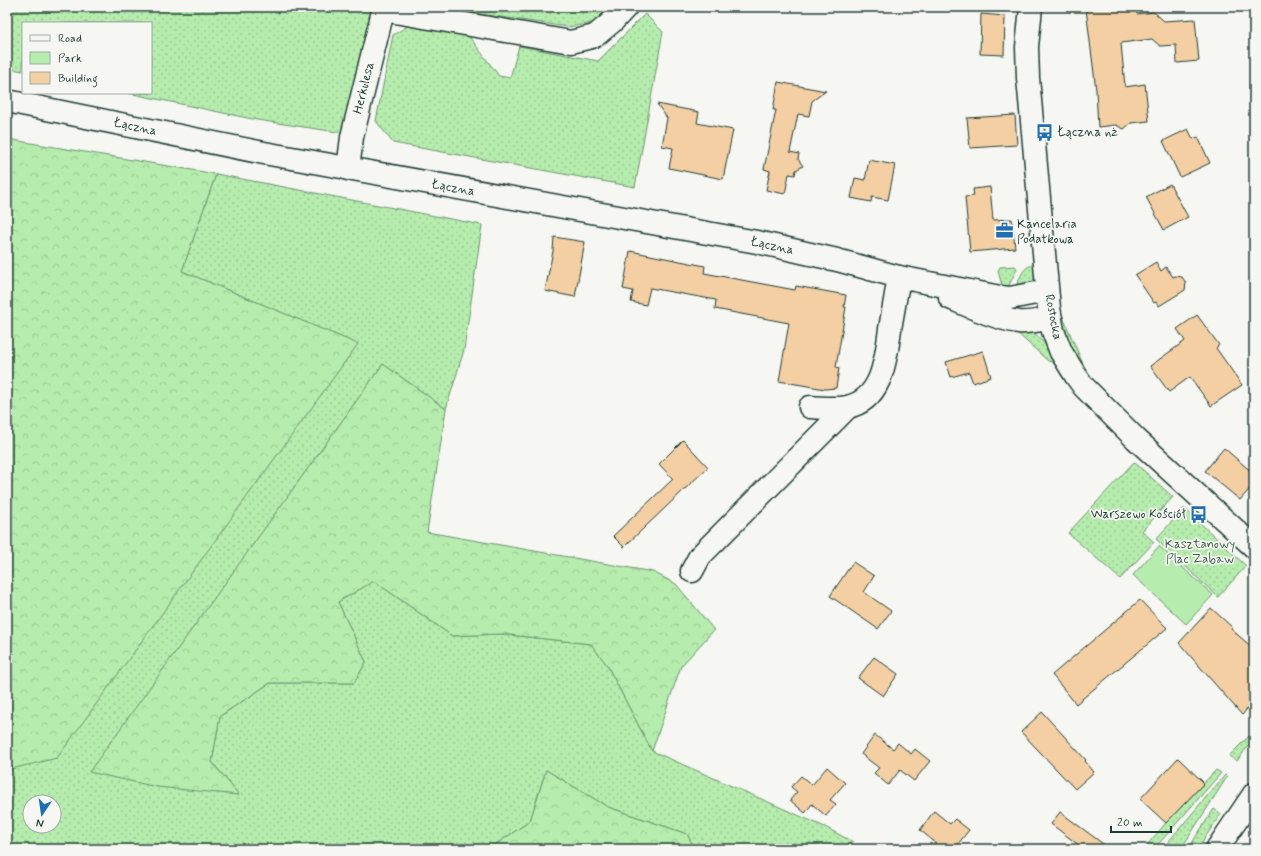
<svg xmlns="http://www.w3.org/2000/svg" width="1261" height="856" font-family="Mynerve,sans-serif">
<style>
.green{fill:url(#green-dots);stroke:#6a9470;fill-rule:evenodd}
.forest{fill:url(#forest-crowns);stroke:#6a9470}
.pitch{fill:#b6ecad;stroke:#6a9470}
.building{fill:#f4cfa4;stroke:#1f3d34}
.lines{fill:none;stroke-linecap:round;stroke-linejoin:round}
.minor-casing{stroke:#1f3d34;stroke-width:25}
.minor{stroke:#f6f6f2;stroke-width:22}
.labels{text-anchor:middle;dominant-baseline:central;stroke-width:3.5;stroke-linejoin:round;paint-order:stroke}
.street-label{font-size:13px;fill:#1f3d34;stroke:#f6f6f2}
.poi-label{font-size:13px;fill:#1f3d34;stroke:#f6f6f2;text-anchor:start}
.park-label{font-size:13px;fill:#3d604c;stroke:#f6f6f2}
</style>
<defs>
<pattern id="green-dots" width="8" height="8" patternUnits="userSpaceOnUse"><rect width="8" height="8" fill="#b6ecad"/><path d="M2 2h.1M6 6h.1" fill="none" stroke="#9ccb95" stroke-width="1.8" stroke-linecap="round"/></pattern>
<pattern id="forest-crowns" width="20" height="18" patternUnits="userSpaceOnUse"><rect width="20" height="18" fill="#b6ecad"/><path d="M2 6a3 3 0 1 1 6 0M12 15a3 3 0 1 1 6 0" fill="none" stroke="#9ccb95"/></pattern>
</defs>
<rect width="100%" height="100%" fill="#f6f6f2"/>
<filter id="ink" filterUnits="userSpaceOnUse"><feTurbulence type="fractalNoise" baseFrequency=".025" numOctaves="2"/><feDisplacementMap in="SourceGraphic" scale="8" xChannelSelector="R" yChannelSelector="G"/><feConvolveMatrix kernelMatrix="1 2 1 2 8 2 1 2 1" color-interpolation-filters="sRGB"/></filter>
<g filter="url(#ink)">
<g class="green">
<polygon points="7,7 374,7 344,133 257,120 128,93 151,93 151,23 23,23 23,71 7,68"/>
<polygon points="433,7 609,7 593,23 568,27"/>
<polygon points="645,14 663,32 635,187 393,143 376,121 393,35 411,24 468,35 499,76 510,78 519,46 598,61"/>
<path d="M 216,174 L 482,225 L 464,350 L 446,409 L 383,364 L 90,772 L 239,795 L 212,762 L 220,716 L 270,683 L 354,683 L 366,662 L 338,602 L 374,581 L 452,636 L 500,634 L 591,644 L 607,665 L 652,751 L 825,827 L 853,842 L 851,849 L 695,849 L 687,834 L 608,807 L 546,770 L 530,821 L 489,849 L 7,849 L 7,769 L 357,344 L 182,271 ZM 30,802 L 54,802 L 54,826 L 30,826 Z"/>
<path d="M 1036,264 L 1035,277 L 1029,287 L 1015,287 C 1022,276 1021,267 1036,264 Z"/>
<polygon points="1015,266 1017,269 1008,287 1003,289 998,271 1000,267"/>
<polygon points="1060,310 1086,371 1085,372 1065,337"/>
<path d="M 1026,329 C 1043,336 1048,349 1057,364 L 1048,361 L 1016,332 Z"/>
<polygon points="1134,462 1173,497 1142,531 1154,542 1120,579 1068,533"/>
<polygon points="1184,508 1246,566 1218,597 1156,539"/>
<polygon points="1254,731 1254,738 1237,761 1229,756"/>
<polygon points="1216,770 1221,773 1154,849 1149,849 1145,847 1166,823"/>
<polygon points="1225,775 1227,777 1181,849 1162,849"/>
<polygon points="1214,809 1221,814 1197,849 1189,849 1195,838"/>
</g>
<g class="forest">
<polygon points="7,139 216,174 182,271 358,344 57,758 7,770"/>
<polygon points="383,364 446,409 427,532 653,572 676,584 714,630 681,666 652,751 607,665 591,644 500,634 452,636 374,581 338,602 366,662 354,683 270,683 220,716 212,762 239,795 157,787 89,772"/>
<polygon points="546,770 608,807 687,834 695,849 489,849 530,821"/>
</g>
<polygon class="pitch" points="1159,546 1213,595 1186,624 1133,575"/>
<g class="building">
<polygon points="1101,7 1136,7 1137,14 1154,12 1164,21 1195,19 1199,61 1177,63 1176,45 1160,46 1152,39 1121,43 1125,87 1145,84 1149,121 1131,123 1124,129 1116,125 1098,127 1096,90 1086,9"/>
<polygon points="981,14 1005,16 1004,55 980,54"/>
<polygon points="778,82 826,91 812,101 809,116 798,114 790,152 799,154 798,159 803,166 796,170 795,175 789,174 785,194 766,190 770,171 764,169 776,110 773,110"/>
<polygon points="657,104 699,112 697,123 733,130 723,179 669,168 673,148 662,146 667,118"/>
<polygon points="1015,115 1017,145 970,148 967,118"/>
<polygon points="1188,129 1193,139 1198,137 1210,163 1180,177 1163,141"/>
<polygon points="869,160 895,165 888,200 872,197 871,202 851,198 855,178 865,180"/>
<polygon points="1170,184 1188,217 1164,230 1146,197"/>
<polygon points="990,187 993,220 1012,219 1015,248 970,252 965,197 974,196 973,189"/>
<polygon points="554,237 585,242 575,297 545,291 553,251"/>
<polygon points="630,251 705,266 704,273 795,290 796,286 846,295 844,307 846,307 836,367 839,368 836,388 825,389 779,381 789,323 715,309 716,300 650,288 646,305 631,302 633,291 623,289"/>
<polygon points="1156,262 1161,271 1166,267 1173,277 1175,276 1182,277 1186,283 1185,290 1159,306 1156,302 1154,303 1135,275"/>
<polygon points="1197,315 1219,345 1216,348 1242,385 1211,406 1190,377 1169,392 1150,366 1185,341 1177,329"/>
<polygon points="983,351 991,377 973,383 969,372 951,377 946,362"/>
<polygon points="683,440 708,467 624,547 613,536 673,479 659,464"/>
<polygon points="1224,448 1254,474 1254,484 1240,500 1205,471"/>
<polygon points="853,562 874,576 864,592 891,611 878,629 830,596"/>
<polygon points="1140,600 1167,628 1076,704 1052,675"/>
<polygon points="1211,608 1233,628 1231,629 1254,649 1254,701 1242,715 1179,643"/>
<polygon points="874,657 898,674 883,696 858,678"/>
<polygon points="1042,712 1086,760 1085,761 1094,772 1075,789 1021,732"/>
<polygon points="875,735 893,749 898,743 911,754 915,749 930,761 914,781 900,770 888,785 874,773 879,768 861,754"/>
<polygon points="1178,758 1204,783 1166,823 1140,799"/>
<polygon points="827,767 845,783 830,800 836,804 826,816 812,804 805,813 790,800 797,792 791,787 801,776 812,785"/>
<polygon points="934,811 950,824 955,819 969,830 954,849 943,849 920,830"/>
<polygon points="1060,812 1110,849 1084,849 1051,824"/>
</g>
<g class="lines">
<defs>
<g id="minor">
<polyline points="1031,7 1027,47 1028,78 1049,308 1053,331 1061,352 1076,376 1084,387 1136,439 1254,547"/>
<polyline points="383,10 571,42 595,36 613,21 626,7"/>
<polyline points="7,101 264,153 757,242 837,260 899,277 1000,297 1010,298 1047,291"/>
<polyline points="348,169 352,137 384,7"/>
<path d="M 950,298 C 971,307 997,319 1019,322 C 1029,323 1040,320 1051,319"/>
<path d="M 810,407 C 822,408 835,409 847,407 C 883,400 886,357 890,329 C 893,312 896,294 899,277"/>
<polyline points="692,571 700,556 848,407"/>
<polyline points="1217,849 1254,794"/>
</g>
</defs>
<use href="#minor" class="minor-casing"/>
<use href="#minor" class="minor"/>
</g>
</g>
<defs>
<symbol id="bus-bare" viewBox="-9 -9 18 18"><path d="M-5-6H5V4H4V6H2V4H-2V6H-4V4H-5ZM-3.5-4V0h7V-4ZM-3.5 1.2v1.5H-2V1.2ZM2 1.2v1.5H3.5V1.2Z" fill="#1f6fb2" stroke="#f6f6f2" stroke-width="2.5" paint-order="stroke"/></symbol>
<symbol id="office-bare" viewBox="-9 -9 18 18"><path d="M-6-3h4V-5.5h4V-3h4V5H-6ZM-1-4.5V-3h2v-1.5ZM-6 0V1H6V0Z" fill="#1f6fb2" stroke="#f6f6f2" stroke-width="2.5" paint-order="stroke"/></symbol>
</defs>
<g fill-rule="evenodd">
<use href="#bus-bare" x="1032" y="120" width="25" height="25"/>
<use href="#office-bare" x="992" y="218" width="25" height="25"/>
<use href="#bus-bare" x="1186" y="502" width="25" height="25"/>
</g>
<g class="labels">
<g class="street-label">
<text transform="translate(364 88) rotate(-76)">Herkulesa</text>
<text transform="translate(135 127) rotate(12)">Łączna</text>
<text transform="translate(453 188) rotate(10)">Łączna</text>
<text transform="translate(772 246) rotate(12)">Łączna</text>
<text transform="translate(1053 317) rotate(79)">Rostocka</text>
</g>
<g class="poi-label">
<text x="1057" y="132">Łączna nż</text>
<text x="1017" y="224">Kancelaria<tspan x="1017" dy="15">Podatkowa</tspan></text>
<text x="1186" y="514" text-anchor="end">Warszewo Kościół</text>
</g>
<g class="park-label">
<text x="1200" y="544">Kasztanowy<tspan x="1200" dy="15">Plac Zabaw</tspan></text>
</g>
</g>
<rect width="1261" height="856" fill="none" stroke="#f6f6f2" stroke-width="24"/>
<rect x="12" y="12" width="1237" height="832" fill="none" stroke="#1f3d34" stroke-width="1.5" filter="url(#ink)"/>
<rect x="22" y="22" width="130" height="72" fill="#f6f6f2" stroke="#a0aca6"/>
<rect x="30" y="35" width="20" height="6" fill="#f6f6f2" stroke="#a0aca6"/>
<text x="58" y="42" font-size="12" fill="#1f3d34">Road</text>
<rect x="30" y="52" width="20" height="12" fill="#b6ecad" stroke="#a0aca6"/>
<text x="58" y="62" font-size="12" fill="#1f3d34">Park</text>
<rect x="30" y="72" width="20" height="12" fill="#f4cfa4" stroke="#a0aca6"/>
<text x="58" y="82" font-size="12" fill="#1f3d34">Building</text>
<g transform="translate(42 814) rotate(193)"><circle r="19" fill="#f6f6f2" stroke="#a0aca6"/>
<path d="M0-3L7 15L0 10L-7 15Z" fill="#1f6fb2"/>
<text y="-6" font-size="11" font-weight="bold" text-anchor="middle" fill="#1f3d34">N</text>
</g>
<path d="M1111 826v6h60v-6" fill="none" stroke="#1f3d34" stroke-width="2"/>
<text x="1117" y="826" font-size="12" fill="#1f3d34" stroke="#f6f6f2" stroke-width="3" paint-order="stroke">20 m</text>
</svg>
